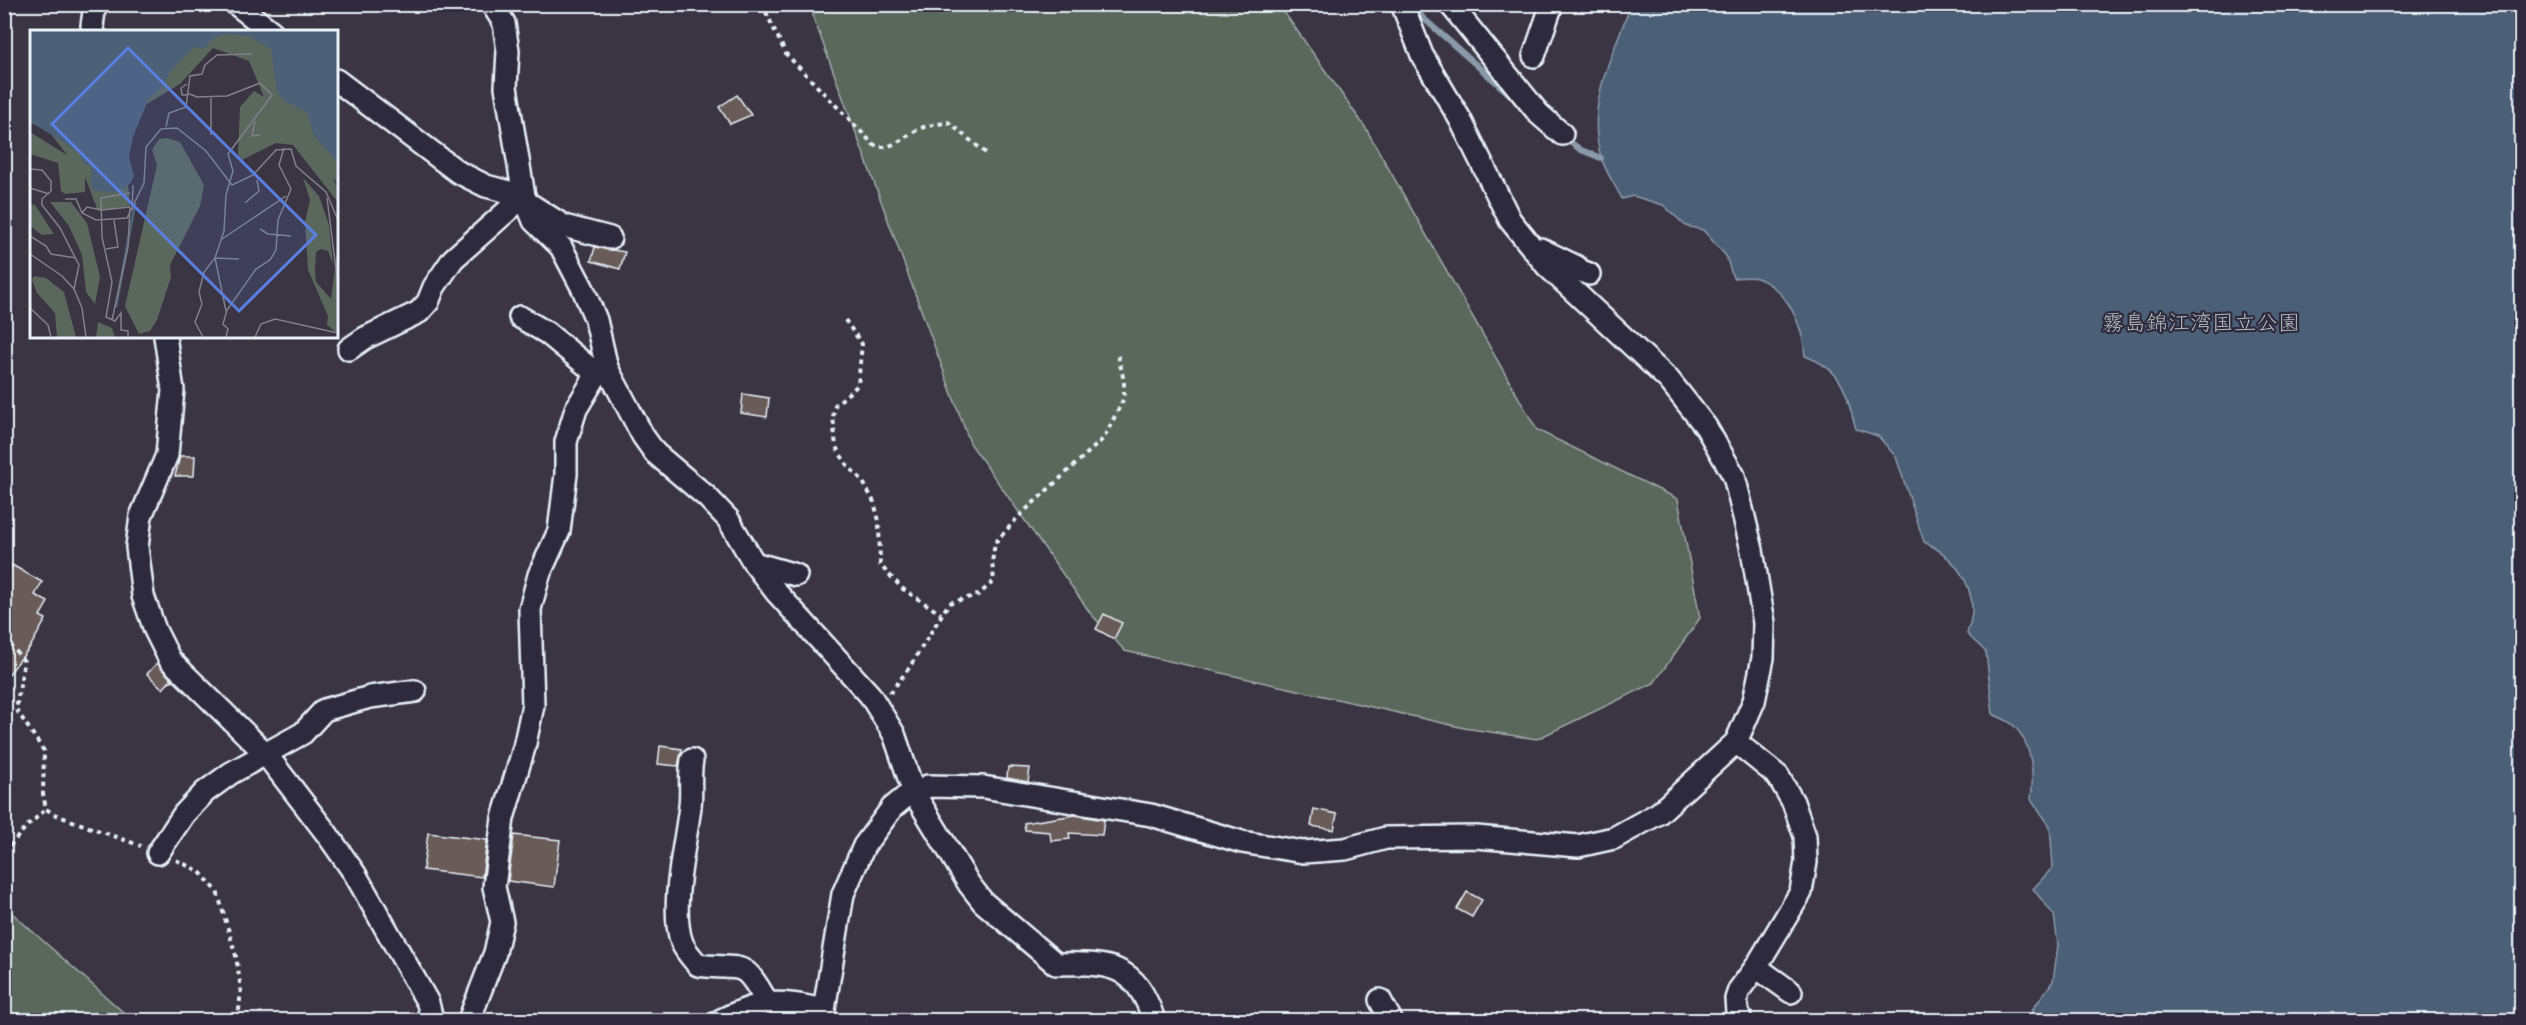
<svg xmlns="http://www.w3.org/2000/svg" width="2526" height="1025" font-family="Dekko,'Klee One',sans-serif">
<style>
.green{fill:#5a675c;stroke:#a1acaa;stroke-width:1.5}
.water{fill:#4c6077;stroke:#8a9aab;stroke-width:1.5}
.lines{fill:none;stroke-linecap:round;stroke-linejoin:round}
.stream{stroke:#8a9aab;stroke-width:6}
.building{fill:#695c58;stroke:#e8f1f8;stroke-width:1.5}
.minor-casing{stroke:#e8f1f8;stroke-width:26}
.path{stroke:#e8f1f8;stroke-width:4;stroke-dasharray:4.5 4.5;stroke-linecap:butt}
.minor{stroke:#2f2a3d;stroke-width:21}
.labels{text-anchor:middle;dominant-baseline:central;stroke-width:4.5;stroke-linejoin:round;paint-order:stroke}
.park-label{font-size:22px;fill:#afbaba;stroke:#2f2a3d}
.inset-river{fill:none;stroke:#4c6077;stroke-width:3}
.inset-road{fill:none;stroke:#80808b;stroke-width:1.5}
.view{fill:#5a7fe2;fill-opacity:0.15;stroke:#5a7fe2;stroke-width:3}
.inset-edge{fill:none;stroke:#e8f1f8;stroke-width:3}
</style>
<rect width="100%" height="100%" fill="#3b3442"/>
<filter id="ink" filterUnits="userSpaceOnUse"><feTurbulence type="fractalNoise" baseFrequency=".0167" numOctaves="2"/><feDisplacementMap in="SourceGraphic" scale="12" xChannelSelector="R" yChannelSelector="G"/><feConvolveMatrix kernelMatrix="1 2 1 2 8 2 1 2 1" color-interpolation-filters="sRGB"/></filter>
<g filter="url(#ink)">
<g class="green">
<polygon points="811,5 1279,5 1365,127 1537,430 1678,499 1700,618 1654,683 1537,739 1464,728 1125,651 1091,614 970,443 814,19"/>
<polygon points="4,907 5,907 132,1020 5,1020"/>
</g>
<path class="water" d="M 1631,5 L 2521,5 L 2521,1020 L 2040,1020 L 2032,1010 L 2053,981 L 2058,945 L 2054,915 L 2033,889 L 2053,867 L 2050,826 L 2031,799 C 2034,774 2033,745 2014,726 C 2010,721 2000,718 1993,714 L 1986,652 L 1967,634 C 1969,627 1972,618 1972,611 C 1973,581 1951,554 1924,542 L 1896,457 L 1878,436 L 1856,429 C 1845,391 1845,371 1805,356 C 1803,326 1788,289 1757,278 C 1750,276 1740,278 1733,278 L 1726,256 L 1703,230 L 1686,226 L 1663,205 L 1633,196 L 1622,199 C 1615,185 1605,171 1601,157 C 1585,105 1613,53 1631,5 Z"/>
<g class="lines">
<g class="stream">
<polyline points="1411,4 1423,18 1515,99"/>
<polyline points="1563,137 1581,150 1601,158"/>
</g>
</g>
<g class="building">
<polygon points="737,95 751,115 730,124 719,107"/>
<polygon points="595,247 625,252 620,269 591,261"/>
<polygon points="743,394 769,398 767,417 741,413"/>
<polygon points="180,456 195,456 194,476 175,476"/>
<polygon points="12,565 42,582 35,595 48,602 40,616 46,619 30,647 4,680 4,578"/>
<polygon points="1104,614 1122,623 1114,639 1096,629"/>
<polygon points="157,663 173,681 170,681 163,689 147,674"/>
<polygon points="660,746 682,749 678,766 658,764"/>
<polygon points="1008,767 1030,768 1028,782 1007,778"/>
<polygon points="1314,809 1337,814 1334,830 1311,826"/>
<polygon points="1075,815 1104,820 1102,835 1069,833 1070,839 1051,841 1050,832 1025,830 1024,823"/>
<polygon points="428,833 487,840 482,877 423,870"/>
<polygon points="514,835 560,840 554,887 508,881"/>
<polygon points="1467,892 1482,900 1472,917 1457,909"/>
</g>
<g class="lines">
<defs>
<g id="minor">
<polyline points="236,4 272,32"/>
<path d="M 492,4 L 504,23 L 508,51 L 506,87 L 524,196 L 534,221 L 561,247 L 583,289 L 596,320 L 607,368 L 643,436 L 655,453 L 707,497 L 728,519 L 754,563 L 777,593 L 870,695 L 894,734 L 914,793 L 969,884 L 983,902 L 1056,964 C 1110,963 1135,963 1154,1020"/>
<polyline points="1450,4 1539,114 1562,134"/>
<polyline points="94,32 92,26 95,4"/>
<polyline points="1534,56 1552,4"/>
<polyline points="336,80 458,172 486,186 524,196"/>
<polyline points="531,205 564,226 610,238"/>
<polyline points="1540,249 1577,267 1576,269 1589,274"/>
<polyline points="520,317 547,333 597,374"/>
<polyline points="165,336 173,390 167,455 141,516 137,547 143,596 155,630 170,660 265,753 327,834 355,874 428,1003 432,1020"/>
<polyline points="349,349 365,338 419,312 428,302 434,287 453,259 524,196"/>
<polyline points="754,563 796,575"/>
<polyline points="1736,742 1778,776 1793,802 1805,836 1806,862 1801,892 1756,967 1739,990 1736,999 1737,1012 1741,1020"/>
<path d="M 692,760 C 689,776 692,791 690,806 C 686,843 669,908 682,943 C 686,952 692,958 698,965 C 745,971 741,957 767,1002"/>
<polyline points="158,853 184,814 205,792 231,773 303,733 324,710 370,697 415,691"/>
<polyline points="1756,967 1791,992"/>
<polyline points="1380,1000 1391,1020"/>
<polyline points="469,1020 495,953 502,922 494,887 503,818 524,748 533,705 530,609 539,575 559,531 566,474 566,442 576,409 597,374 607,368"/>
<path d="M 721,1020 C 766,999 776,1000 824,1010"/>
<polyline points="825,1020 824,1010 843,894 864,846 892,808 904,798 928,786 983,787 1151,815 1242,842 1303,852 1345,849 1386,838 1476,837 1578,846 1614,838 1659,813 1736,742 1754,701 1763,658 1764,623 1752,550 1734,476 1706,427 1669,380 1547,266 1510,220 1460,119 1422,55 1402,4"/>
</g>
</defs>
<use href="#minor" class="minor-casing"/>
<g class="path">
<path d="M 762,4 L 786,54 L 873,144 C 889,155 908,132 924,127 C 932,125 940,124 948,122 L 987,154"/>
<polyline points="845,320 862,344 858,385 835,405 833,417 836,447 847,465 862,480 874,502 879,521 880,565 903,589 941,614"/>
<polyline points="4,637 24,661 16,709 44,751 43,794 46,809 56,815 141,846"/>
<polyline points="890,693 909,668 949,603 978,595 994,581 992,562 995,543 1018,517 1104,438 1124,398 1124,381 1118,355"/>
<polyline points="4,853 26,827 46,809"/>
<polyline points="176,860 199,871 217,891 236,956 241,989 238,1020"/>
</g>
<use href="#minor" class="minor"/>
</g>
</g>
<g class="labels">
<g class="park-label">
<text x="2201" y="325">霧島錦江湾国立公園</text>
</g>
</g>
<g transform="translate(30 30)">
<rect width="308" height="308" fill="#3b3442"/>
<path d="M 0,1 L 307,1 L 307,153 L 302,147 L 307,156 L 307,171 L 263,115 L 246,113 L 212,130 L 208,124 L 210,77 L 224,61 L 234,67 L 219,31 L 183,18 L 150,54 L 115,75 L 95,122 L 100,176 L 68,181 L 55,147 L 55,162 L 35,164 L 31,161 L 28,133 L 0,124 L 0,102 L 37,125 L 17,99 L 0,93 ZM 137,108 L 150,112 L 174,155 L 170,176 L 140,235 L 141,247 L 127,290 L 120,301 L 109,304 L 95,276 L 127,135 L 122,120 L 129,109 ZM 273,148 L 289,166 L 299,195 L 303,234 L 298,221 L 291,219 L 286,222 L 285,240 L 286,252 L 301,269 L 307,223 L 307,303 L 297,295 L 298,286 L 278,240 L 275,192 L 280,170 ZM 20,172 L 41,172 L 57,193 L 70,247 L 65,274 L 56,262 L 52,225 L 39,196 ZM 0,174 L 5,175 L 24,204 L 12,205 L 0,196 ZM 4,246 L 16,248 L 34,262 L 46,307 L 27,307 L 25,283 L 7,263 L 2,250 ZM 68,292 L 82,298 L 85,307 L 66,307 Z" fill="#5a675c"/>
<path d="M 0,1 L 307,1 L 307,139 L 307,132 L 284,105 L 277,82 L 254,71 L 247,61 L 241,19 L 219,6 L 197,4 L 184,8 L 173,19 L 164,17 L 140,42 L 134,55 L 119,68 L 103,107 L 99,127 L 104,146 L 100,154 L 82,163 L 62,160 L 61,135 L 54,134 L 49,123 L 35,113 L 0,92 Z" fill="#4c6077"/>
<path class="inset-river" d="M 86,277 L 105,173"/>
<path class="inset-road" d="M 157,63 L 167,67 L 197,66 L 230,53 L 242,65 L 198,124 L 203,141 L 196,165 L 194,201 L 185,228 L 174,242 L 169,262 L 172,274 L 165,292 L 173,307M 157,65 L 152,65 L 151,58 L 157,54M 181,68 L 181,105M 225,91 L 222,106 L 230,105M 136,97 L 139,83 L 156,77 L 160,46 L 172,44 L 175,35 L 187,25 L 222,24M 0,139 L 12,140 L 21,151 L 21,161 L 12,169 L 12,175 L 30,198 L 49,235 L 44,259M 0,158 L 19,164M 297,168 L 308,255M 35,169 L 46,169 L 52,183 L 66,190 L 97,188 L 114,153 L 116,117 L 131,99 L 147,98 L 176,121 L 202,155 L 223,145 L 246,120 L 261,119 L 266,136 L 296,162 L 308,190M 215,173 L 229,161 L 227,150M 102,180 L 103,155M 52,183 L 57,177 L 72,180 L 100,177 L 98,217 L 82,290M 230,199 L 238,204 L 261,206M 0,206 L 16,216 L 21,224 L 46,228M 192,209 L 256,166M 76,219 L 88,217 L 84,190M 0,224 L 32,246 L 44,259 L 52,278 L 56,307M 185,228 L 196,281M 185,228 L 209,229M 0,278 L 18,295 L 21,307M 98,307 L 98,301 L 91,300 L 91,283 L 85,291 L 76,287 L 82,252 L 72,207 L 71,168 L 100,163M 196,307 L 198,299 L 193,294 L 197,280 L 226,239 L 240,230 L 246,220 L 248,190 L 261,159 L 249,135 L 254,118M 225,307 L 231,294 L 245,289 L 308,303"/>
<path class="view" d="M 98,18 L 286,205 L 209,281 L 22,94 Z"/>
<rect width="308" height="308" class="inset-edge"/>
</g>
<rect width="2526" height="1025" fill="none" stroke="#2f2a3d" stroke-width="24"/>
<rect x="12" y="12" width="2502" height="1001" fill="none" stroke="#e8f1f8" stroke-width="2" filter="url(#ink)"/>
</svg>
